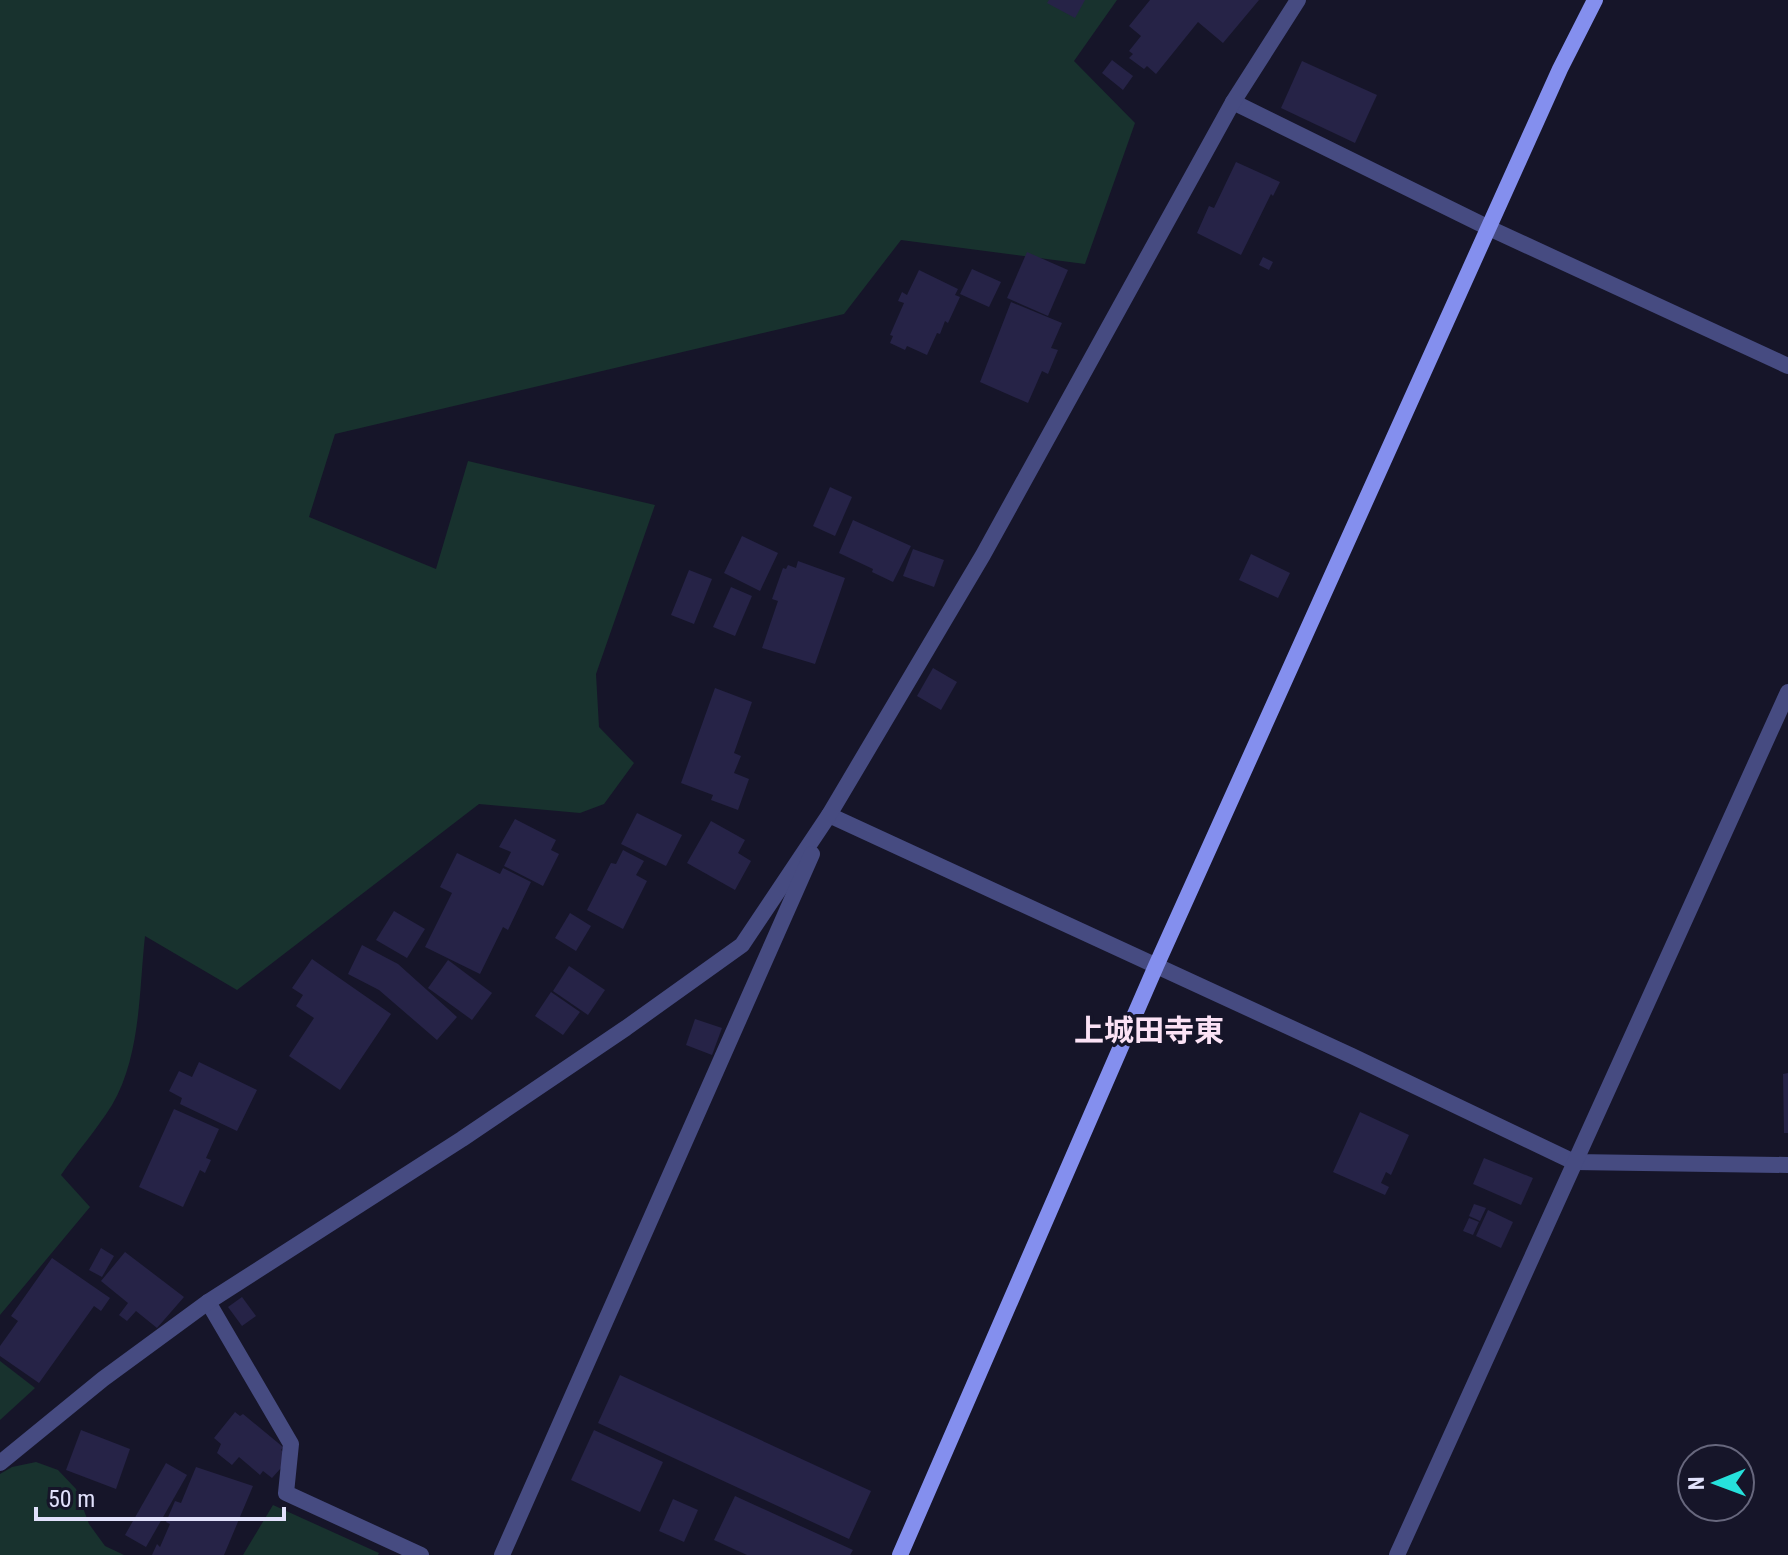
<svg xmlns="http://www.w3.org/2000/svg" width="1788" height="1555" font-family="'Roboto Condensed','Noto Sans JP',sans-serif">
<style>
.green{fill:#18322e}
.building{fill:#262347}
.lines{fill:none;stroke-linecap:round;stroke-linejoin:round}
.street{stroke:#464b81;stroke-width:16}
.secondary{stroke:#848fee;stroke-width:16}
.labels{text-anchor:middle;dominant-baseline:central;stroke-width:7;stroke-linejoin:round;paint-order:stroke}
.quarter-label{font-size:30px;font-weight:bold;fill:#fbe2f5;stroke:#161529}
</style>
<rect width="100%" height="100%" fill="#161529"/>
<g class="green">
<path d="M 0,0 L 1117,0 L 1074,61 L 1135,123 L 1085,264 L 901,240 L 844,314 L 335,434 L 309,517 L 436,569 L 468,461 L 655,505 L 596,674 L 599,727 L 634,763 L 604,804 L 580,813 L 479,804 L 237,990 L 145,936 C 139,990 141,1056 112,1105 C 97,1129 77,1152 61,1175 L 90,1207 L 0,1315 Z"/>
<polygon points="0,1361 35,1388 0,1420"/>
<polygon points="36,1462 58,1470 76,1489 89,1524 105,1546 124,1555 0,1555 0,1474 12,1467"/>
<polygon points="273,1505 379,1553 378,1555 243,1555"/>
</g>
<g class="building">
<polygon points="1049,0 1085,0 1075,18 1047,3"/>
<polygon points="1150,0 1259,0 1223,43 1198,22 1156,74 1147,66 1144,69 1129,58 1133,54 1129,51 1141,36 1129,26"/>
<polygon points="1112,60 1133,76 1123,90 1102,73"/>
<polygon points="1302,61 1377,95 1355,143 1281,108"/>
<polygon points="1236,162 1280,182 1273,196 1271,194 1241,255 1197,233 1209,206 1214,208"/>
<polygon points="1027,252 1068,270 1048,316 1007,298"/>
<polygon points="1263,257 1273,262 1269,270 1259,265"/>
<polygon points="972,269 1001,282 989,307 960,294"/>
<polygon points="919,270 958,289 955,295 960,297 948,323 945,321 940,334 937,333 927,355 907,346 905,350 890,343 893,336 890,335 904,303 898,301 902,292 907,295"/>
<polygon points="1011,302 1062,323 1051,348 1058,350 1048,374 1042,371 1028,403 980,382"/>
<polygon points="830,487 852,497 835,536 813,526"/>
<polygon points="853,520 911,546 893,582 872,572 873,569 839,553"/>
<polygon points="742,536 778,553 760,591 724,573"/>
<polygon points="913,549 944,560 934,587 903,576"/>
<polygon points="1251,554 1290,573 1278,598 1239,580"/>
<polygon points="798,561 845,578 815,664 762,648 778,601 772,599 783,568 786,569 788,565 796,568"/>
<polygon points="689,570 712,579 694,624 671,615"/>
<polygon points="731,587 752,596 735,636 713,627"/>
<polygon points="933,668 957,682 941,710 917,696"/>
<polygon points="715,688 752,702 734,753 741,756 734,773 749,779 738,810 711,800 713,795 681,783"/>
<polygon points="637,813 682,835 666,866 621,844"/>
<polygon points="515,819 556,840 551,850 559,854 543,886 504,866 511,852 499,847"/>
<polygon points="711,821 745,840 738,853 751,861 735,890 687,863"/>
<polygon points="623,850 644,861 636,875 647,881 623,929 587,910 611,863 616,864"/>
<polygon points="457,853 500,874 503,868 531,882 508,930 503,927 480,974 425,947 452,893 440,887"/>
<polygon points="394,911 425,929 407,958 376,940"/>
<polygon points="570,913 591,926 576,951 555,938"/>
<polygon points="362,945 398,964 457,1017 437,1040 379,990 348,974"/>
<polygon points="312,959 391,1014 340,1090 289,1056 314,1018 296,1006 303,995 292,988"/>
<polygon points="448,960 492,993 472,1020 428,988"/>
<polygon points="569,966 605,990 588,1015 553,991"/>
<polygon points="551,992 580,1012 563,1035 535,1016"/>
<polygon points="695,1019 722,1028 712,1055 686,1045"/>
<polygon points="199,1062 257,1090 237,1131 180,1104 182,1098 169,1091 179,1071 192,1077"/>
<polygon points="1788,1073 1788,1133 1784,1133 1783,1074"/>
<polygon points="174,1109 219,1129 206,1158 211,1160 205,1173 200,1170 183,1207 139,1187"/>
<polygon points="1360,1112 1409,1135 1391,1175 1386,1172 1381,1183 1389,1187 1385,1195 1333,1172"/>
<polygon points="1484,1158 1533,1178 1521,1205 1473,1184"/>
<polygon points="1474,1204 1486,1208 1480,1221 1469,1216"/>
<polygon points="1488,1210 1513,1222 1501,1248 1476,1236"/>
<polygon points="1469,1218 1479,1222 1473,1235 1463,1231"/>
<polygon points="101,1248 114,1256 102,1277 89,1270"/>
<polygon points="125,1252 184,1297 157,1328 136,1311 127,1321 119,1315 128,1303 101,1281"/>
<polygon points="52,1258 110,1298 101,1311 94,1306 39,1383 0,1356 0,1346 18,1321 11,1316"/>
<polygon points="242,1297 256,1316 242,1326 228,1307"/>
<polygon points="620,1375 871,1491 849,1539 598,1423"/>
<polygon points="235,1412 240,1416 243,1414 283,1447 281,1450 290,1458 272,1478 263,1471 260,1475 239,1457 232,1465 217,1453 221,1444 214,1438"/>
<polygon points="81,1430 130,1449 116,1489 66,1470"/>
<polygon points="594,1430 663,1462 640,1512 571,1480"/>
<polygon points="166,1463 187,1475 146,1547 125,1535"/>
<polygon points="196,1467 253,1486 224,1555 152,1555 157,1544 160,1547 170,1524 166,1522 175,1501 181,1503"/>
<polygon points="735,1496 853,1550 850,1555 747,1555 714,1540"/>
<polygon points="673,1499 698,1510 684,1542 659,1531"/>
</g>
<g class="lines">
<g class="street">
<polyline points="1233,102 1489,228 1788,366"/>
<polyline points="829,815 1352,1056 1574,1162 1788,1165"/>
<polyline points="208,1302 291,1444 286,1493 421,1555"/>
<polyline points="0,1463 103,1379 208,1302 462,1139 626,1028 742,945 829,815 983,555 1233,102 1298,0"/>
<polyline points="502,1555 812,854"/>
<polyline points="1397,1555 1788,692"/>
</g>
<polyline class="secondary" points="900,1555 1156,966 1560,69 1595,0"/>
</g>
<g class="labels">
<g class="quarter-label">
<text x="1149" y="1030">上城田寺東</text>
</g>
</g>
<g transform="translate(1716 1483) rotate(269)"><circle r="38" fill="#161529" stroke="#67677d" stroke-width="2"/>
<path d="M0-6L14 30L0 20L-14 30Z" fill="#26e1dc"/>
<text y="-12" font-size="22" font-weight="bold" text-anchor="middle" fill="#e1e1fb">N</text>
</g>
<path d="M36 1507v12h248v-12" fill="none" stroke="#e1e1fb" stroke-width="4"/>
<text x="48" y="1507" font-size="24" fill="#e1e1fb" stroke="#161529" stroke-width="6" paint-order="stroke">50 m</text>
</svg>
